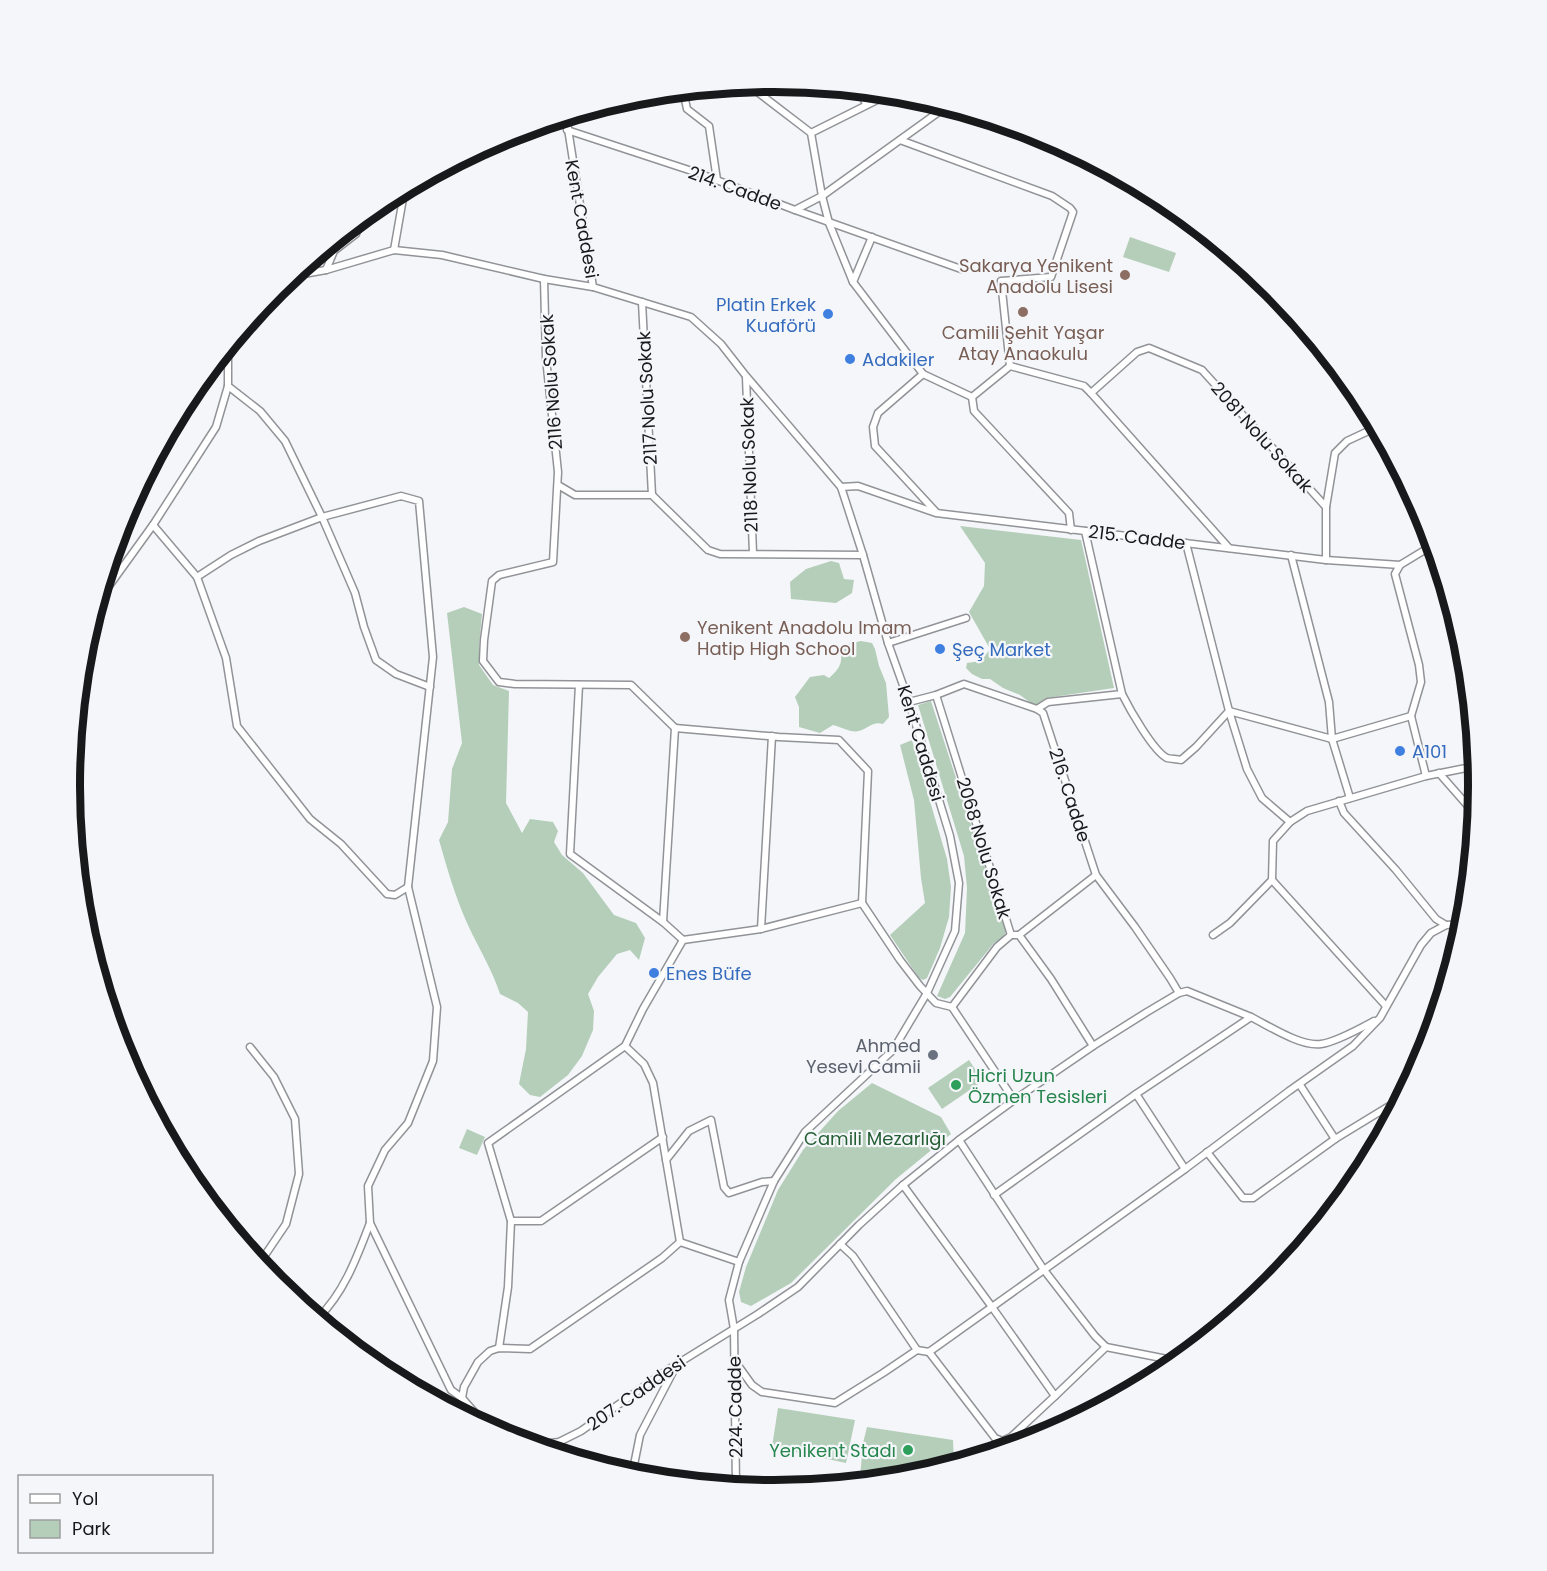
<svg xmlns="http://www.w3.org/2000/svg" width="1547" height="1571" font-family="Poppins,sans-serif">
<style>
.green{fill:#b5ceb9}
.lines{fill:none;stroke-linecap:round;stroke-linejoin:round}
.minor-casing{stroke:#919397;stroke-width:9}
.minor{stroke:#fff;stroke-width:6}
.education-dot{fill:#8d6e63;stroke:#f4f6fa;stroke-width:2}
.shop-dot{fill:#3f7fe0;stroke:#f4f6fa;stroke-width:2}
.worship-dot{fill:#6b7280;stroke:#f4f6fa;stroke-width:2}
.leisure-dot{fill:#2e9e5b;stroke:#f4f6fa;stroke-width:2}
.labels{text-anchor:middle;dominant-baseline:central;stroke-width:4.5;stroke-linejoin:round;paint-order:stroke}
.street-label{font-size:18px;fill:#18191a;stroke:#f4f6fa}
.education-label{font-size:18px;fill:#785e54;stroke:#f4f6fa;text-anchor:end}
.shop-label{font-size:18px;fill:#366cbe;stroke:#f4f6fa;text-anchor:start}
.worship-label{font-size:18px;fill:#5b616d;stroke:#f4f6fa;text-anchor:end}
.leisure-label{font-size:18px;fill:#27864d;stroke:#f4f6fa;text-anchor:start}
.park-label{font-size:18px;fill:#245e33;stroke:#f4f6fa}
.rim{fill:none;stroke:#18191a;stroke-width:8}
</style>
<rect width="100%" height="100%" fill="#f4f6fa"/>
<g class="green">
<polygon points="1130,237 1176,253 1169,272 1123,257"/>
<polygon points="960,526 1081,540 1114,688 1046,698 1035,706 1020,695 1003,688 990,679 982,679 972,674 966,668 967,663 981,661 990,649 969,612 984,586 985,563"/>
<polygon points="831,561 839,563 844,579 854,580 852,593 836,603 791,599 790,582 806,569"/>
<path d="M 464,607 L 482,614 L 479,647 L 479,665 L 493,685 L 509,691 L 506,803 L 522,833 L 530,819 L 553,822 L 558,831 L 554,842 L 562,855 L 583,873 L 614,915 L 636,923 L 645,938 L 639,960 L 630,950 L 617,954 L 598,977 L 588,994 L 594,1011 L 593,1030 L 582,1056 L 568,1075 L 540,1097 L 530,1095 L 519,1084 L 526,1049 L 528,1012 L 518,1003 L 500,994 C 492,969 478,947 467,923 C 455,896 447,868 439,840 L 448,822 L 452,769 L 462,743 L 447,613 Z"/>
<path d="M 861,641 L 872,643 L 875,649 L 879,666 L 886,683 L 889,717 L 883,724 C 872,721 868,729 859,731 C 851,733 841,727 833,725 L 820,733 L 799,727 L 799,707 L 795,697 L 810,677 L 824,675 L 829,678 C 841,668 844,660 839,646 Z"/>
<polygon points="931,701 1006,932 1001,940 994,943 950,997 945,999 937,996 965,933 967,888 964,856 918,705"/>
<polygon points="912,740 947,859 951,887 949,917 940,948 927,978 923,980 919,978 890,935 925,903 921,878 914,800 900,745"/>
<polygon points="969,1060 983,1081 942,1109 928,1088"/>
<polygon points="872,1083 941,1117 951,1134 896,1179 791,1283 751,1306 741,1302 739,1292 746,1267 778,1190 803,1150 838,1111"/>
<polygon points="467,1129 485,1137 477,1155 459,1148"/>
<polygon points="778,1408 855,1420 846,1463 772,1447"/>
<path d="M 867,1427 L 953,1440 L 954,1463 C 923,1473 893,1482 860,1478 L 863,1443 Z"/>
</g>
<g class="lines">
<defs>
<g id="minor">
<polyline points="747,84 811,133 822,196 829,223 853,282 923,374 972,397 1010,366 1084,386 1091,393 1137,352 1149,348 1202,370 1326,507 1326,560"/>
<polyline points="859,89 866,104"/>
<polyline points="683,90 687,109 709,126 717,180"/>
<polyline points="566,116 593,287 691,317 721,344 746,376 841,487 863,555 888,643 909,702 950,836 959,883 955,931 927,993 893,1050 805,1132 774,1181 739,1262 729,1300 734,1329 736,1486"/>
<polyline points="567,130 698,173 795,210 822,196 947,106"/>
<polyline points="811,133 891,93"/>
<polyline points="900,140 1052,196 1070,208 1073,212 1051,277 1001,281 1010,366"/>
<polyline points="795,210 961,269"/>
<polyline points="394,250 405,187"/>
<polyline points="326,270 334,251 356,234 361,217"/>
<polyline points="287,277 326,270 394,250 442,255 544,279 593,287"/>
<polyline points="544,279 546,358 558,472 553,562 499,575 492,581 484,640 483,661 499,682 515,684 631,685 675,728 663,922"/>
<polyline points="853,282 872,237"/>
<polyline points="642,302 652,495"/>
<polyline points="923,374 878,413 873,427 875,446 936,512"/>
<polyline points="746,377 753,553"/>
<polyline points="228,386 260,411 285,441 322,517 355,593 364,627 376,660 396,674 430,687"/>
<polyline points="1091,393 1229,548"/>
<polyline points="972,397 974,411 1069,513 1071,530"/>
<polyline points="558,485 575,495 652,495 708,550 720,554 863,555"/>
<polyline points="841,487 858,486 936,513 1326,560 1400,565 1433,545"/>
<polyline points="1326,507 1335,453 1347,441 1377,427"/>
<polyline points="153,525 197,577 226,658 237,726 310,819 341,844 387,894 395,895 408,887"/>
<polyline points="197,577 231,555 259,541 322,517 401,496 419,501 433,657 408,887 437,1007 433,1061 408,1123 385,1150 368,1186 370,1223 451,1390 462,1398 476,1414 504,1436"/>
<polyline points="96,604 153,525 216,427 228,386 228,345"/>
<polyline points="888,643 966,618"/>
<polyline points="579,685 570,854 663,922 683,940"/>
<path d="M 1122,694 C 1129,708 1153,751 1167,758 C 1171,759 1177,759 1181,760 L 1196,747 L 1229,711 L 1186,543"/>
<polyline points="936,695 1011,935 1019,935 1051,979 1093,1046"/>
<polyline points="909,702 936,695 964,684 1037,709 1043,713 1096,875 1135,927 1170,978 1179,993"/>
<polyline points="1037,709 1048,702 1122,694 1085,531"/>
<polyline points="1411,716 1426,776"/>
<polyline points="675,728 779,737 839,740 868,771 862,903"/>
<polyline points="1439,773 1475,814"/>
<polyline points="1350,798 1332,739 1411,716 1421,682 1419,665 1395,574 1400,565"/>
<polyline points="1339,801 1344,813 1396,870 1436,919 1446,925"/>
<polyline points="1290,822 1307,811 1426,776 1476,766"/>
<polyline points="1272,880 1386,1006"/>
<polyline points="761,929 772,736"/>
<polyline points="1019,935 1096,875"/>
<polyline points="1213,935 1230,923 1272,880 1273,841 1290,822 1262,798 1247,769 1229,711 1332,739 1329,702 1291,555"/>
<polyline points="952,1007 997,947 1011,935"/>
<path d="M 1251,1017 C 1269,1026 1301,1047 1321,1044 C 1336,1042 1361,1028 1374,1021"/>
<polyline points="625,1046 644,1064 653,1083 680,1242"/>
<polyline points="250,1047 274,1077 295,1119 299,1174 286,1224 259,1264"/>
<polyline points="1300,1085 1335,1139 1394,1103 1404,1094"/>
<polyline points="1136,1094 1185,1169"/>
<polyline points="959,1140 1044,1270 1095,1336 1106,1347"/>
<polyline points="1207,1152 1243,1198 1253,1198 1335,1139"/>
<polyline points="666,1160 689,1131 711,1120 724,1187 729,1193 762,1182 774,1181"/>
<polyline points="903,1185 992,1307 1185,1169 1289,1091 1353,1046 1380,1018 1421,945 1431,933 1446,925 1464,924"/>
<polyline points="511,1221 541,1221 663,1137"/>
<polyline points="840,1244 853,1256 917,1350"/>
<path d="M 318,1318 C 344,1293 357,1257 370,1223"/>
<polyline points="1106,1347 1177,1361"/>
<polyline points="499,1348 508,1287 511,1221 488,1143 625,1046 643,1009 683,940 761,929 862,903 900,960 920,986 936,1003 952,1007 1014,1100"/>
<polyline points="929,1352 995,1438 1002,1441 1011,1437 1055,1396"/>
<polyline points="734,1360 752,1385 762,1392 835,1403 883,1373 917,1350 929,1352 992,1307 1055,1396 1106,1347"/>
<polyline points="462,1398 464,1387 478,1362 490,1351 499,1348 530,1349 662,1258 680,1242 739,1262"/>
<polyline points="533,1445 559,1442 581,1431 669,1369 758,1314 798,1287 859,1225 903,1185 959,1140 1014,1100 1093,1046 1147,1012 1179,993 1187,991 1251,1017 1136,1094 994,1195"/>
<polyline points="632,1475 640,1435 676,1366"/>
</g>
</defs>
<use href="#minor" class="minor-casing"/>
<use href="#minor" class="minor"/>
</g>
<g class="education-dot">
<circle cx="1125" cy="275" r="6"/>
<circle cx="1023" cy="312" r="6"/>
<circle cx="685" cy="637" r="6"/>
</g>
<g class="shop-dot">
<circle cx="828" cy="314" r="6"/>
<circle cx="850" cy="359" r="6"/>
<circle cx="940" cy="649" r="6"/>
<circle cx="1400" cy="751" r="6"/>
<circle cx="654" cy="973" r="6"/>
</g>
<circle class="worship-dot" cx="933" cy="1055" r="6"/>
<g class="leisure-dot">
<circle cx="956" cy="1085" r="6"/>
<circle cx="908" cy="1450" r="6"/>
</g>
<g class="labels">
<g class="street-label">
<text transform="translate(735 188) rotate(20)">214. Cadde</text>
<text transform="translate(582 219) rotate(80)">Kent Caddesi</text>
<text transform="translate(551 382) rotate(-94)">2116 Nolu Sokak</text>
<text transform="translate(647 398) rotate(-93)">2117 Nolu Sokak</text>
<text transform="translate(1262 437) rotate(48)">2081 Nolu Sokak</text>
<text transform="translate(749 465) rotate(-92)">2118 Nolu Sokak</text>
<text transform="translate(1137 537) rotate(7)">215. Cadde</text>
<text transform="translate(921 743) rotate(73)">Kent Caddesi</text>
<text transform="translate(1070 795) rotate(72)">216. Cadde</text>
<text transform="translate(984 848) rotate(73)">2068 Nolu Sokak</text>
<text transform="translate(636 1393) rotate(-35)">207. Caddesi</text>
<text transform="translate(735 1407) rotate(-91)">224. Cadde</text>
</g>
<g class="education-label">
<text x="1113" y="265">Sakarya Yenikent<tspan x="1113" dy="21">Anadolu Lisesi</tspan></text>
<text x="1023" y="332" text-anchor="middle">Camili Şehit Yaşar<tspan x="1023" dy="21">Atay Anaokulu</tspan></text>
<text x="697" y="627" text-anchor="start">Yenikent Anadolu Imam<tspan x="697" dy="21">Hatip High School</tspan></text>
</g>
<g class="shop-label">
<text x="816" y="304" text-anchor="end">Platin Erkek<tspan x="816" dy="21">Kuaförü</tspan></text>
<text x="862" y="359">Adakiler</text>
<text x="952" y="649">Şeç Market</text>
<text x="1412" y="751">A101</text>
<text x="666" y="973">Enes Büfe</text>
</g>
<g class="worship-label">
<text x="921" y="1045">Ahmed<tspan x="921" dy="21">Yesevi Camii</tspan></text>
</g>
<g class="leisure-label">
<text x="968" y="1075">Hicri Uzun<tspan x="968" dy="21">Özmen Tesisleri</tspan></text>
<text x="896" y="1450" text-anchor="end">Yenikent Stadı</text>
</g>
<g class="park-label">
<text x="875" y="1138">Camili Mezarlığı</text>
</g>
</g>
<path d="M0 0H1547V1571H0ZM80 786a694 694 0 1 1 1388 0a694 694 0 1 1-1388 0Z" fill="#f4f6fa" fill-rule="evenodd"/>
<path class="rim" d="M80 786a694 694 0 1 1 1388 0a694 694 0 1 1-1388 0Z"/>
<rect x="18" y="1475" width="195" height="78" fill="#f4f6fa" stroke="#9c9ea0" stroke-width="1.5"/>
<rect x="30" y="1494" width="30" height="9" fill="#ffffff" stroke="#9c9ea0" stroke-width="1.5"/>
<text x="72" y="1505" font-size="18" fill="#18191a">Yol</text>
<rect x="30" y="1520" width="30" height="18" fill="#b5ceb9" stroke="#9c9ea0" stroke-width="1.5"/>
<text x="72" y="1535" font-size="18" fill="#18191a">Park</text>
</svg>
